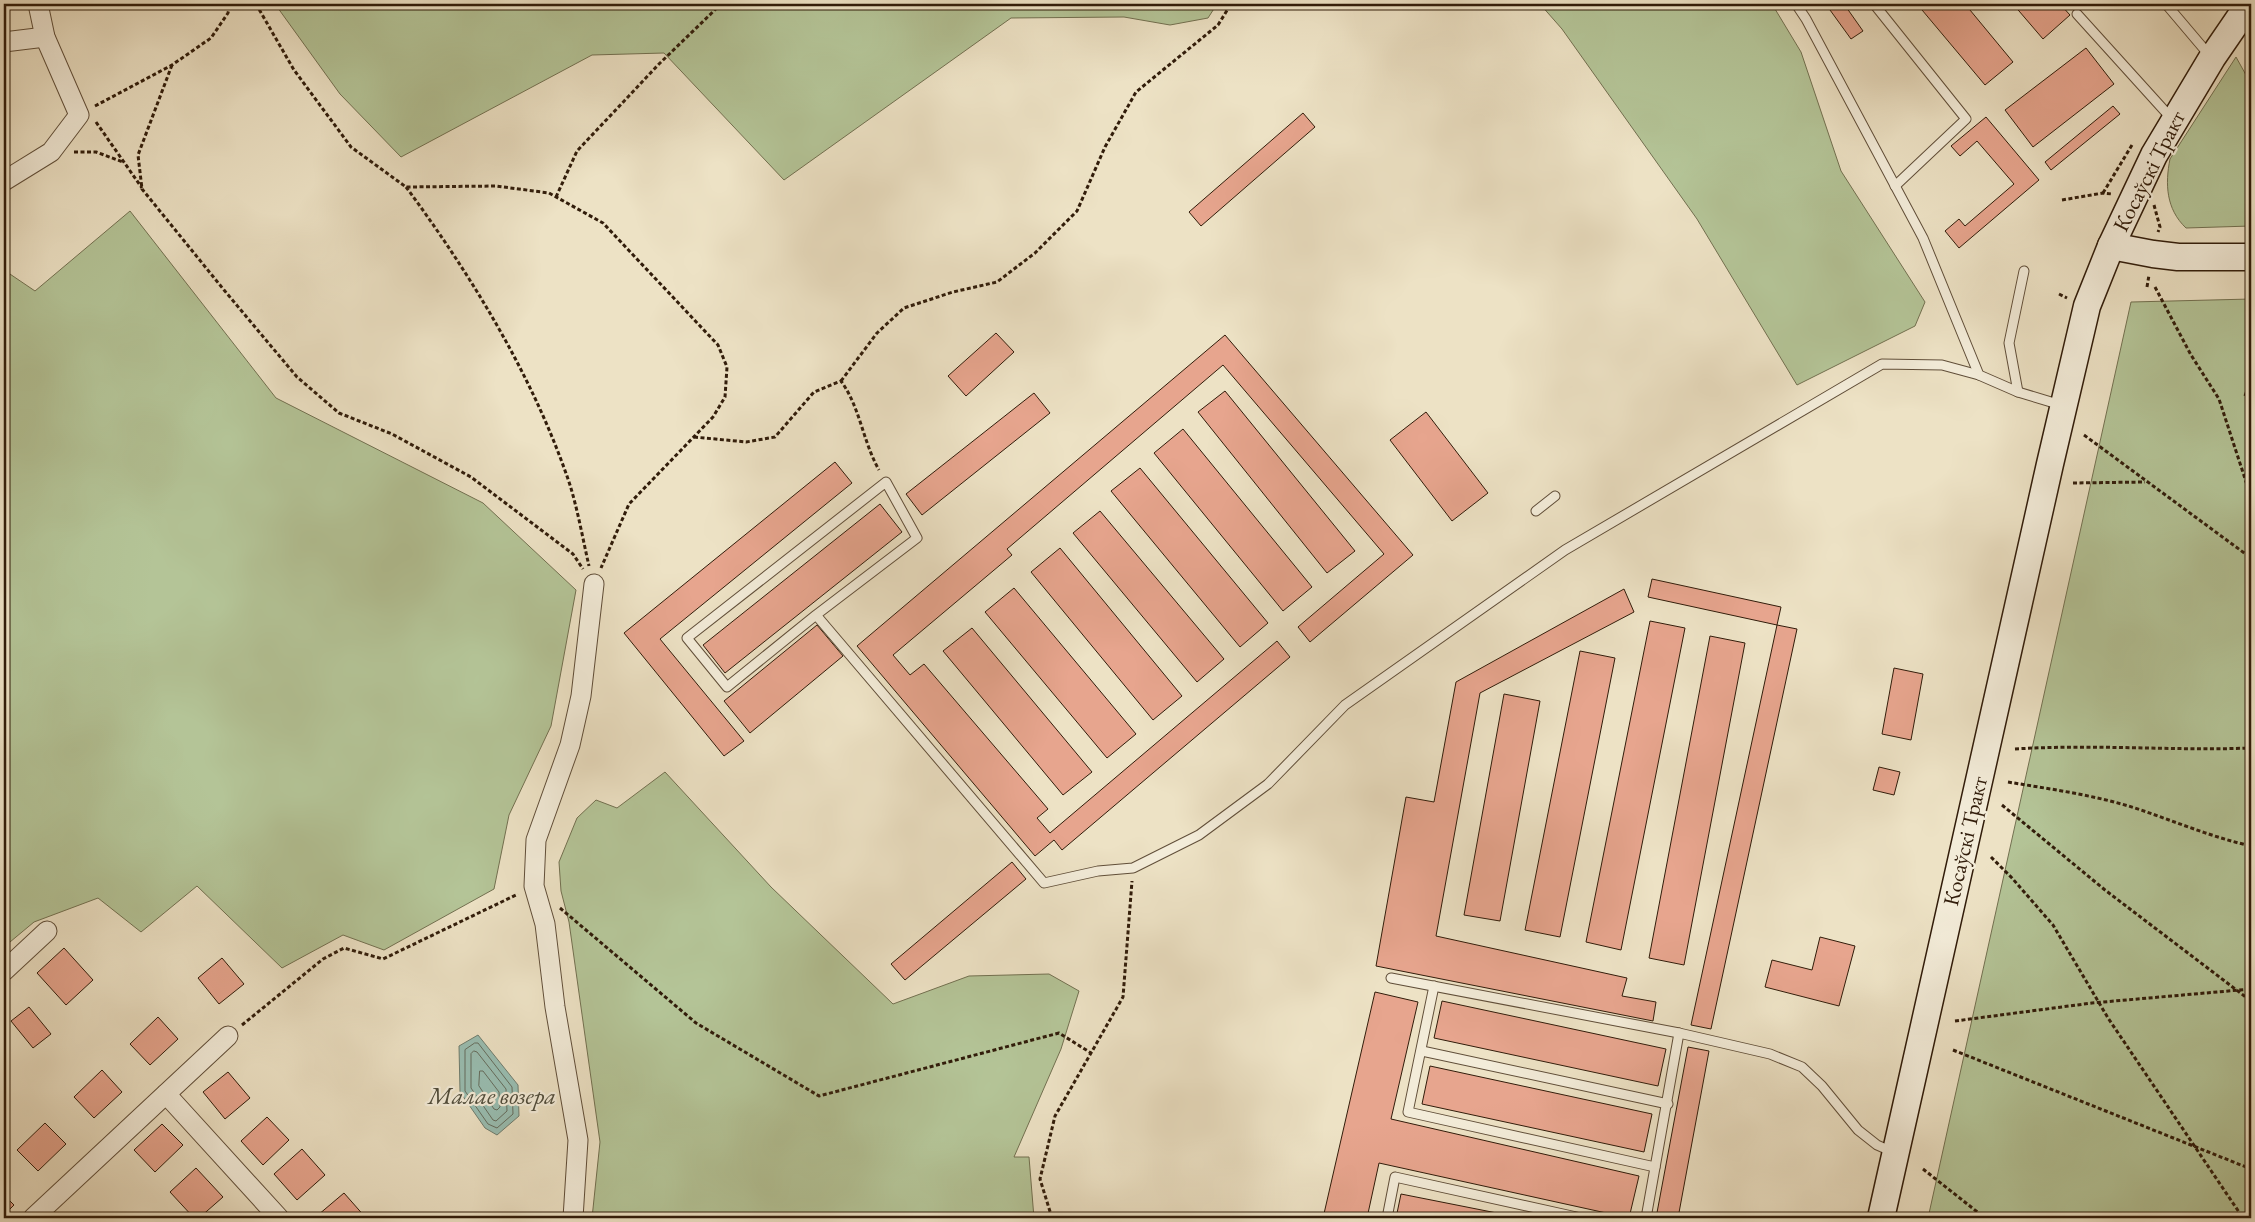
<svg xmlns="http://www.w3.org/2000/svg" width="2255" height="1222" font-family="'EB Garamond',serif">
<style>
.green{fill:#b4c497;stroke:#727050}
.water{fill:#99beb2;stroke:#6f7d6f}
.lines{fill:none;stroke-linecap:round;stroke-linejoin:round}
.shore{stroke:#656d5e;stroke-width:1}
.building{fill:#e7a58e;stroke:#311c0a}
.lane-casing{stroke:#604e39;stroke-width:11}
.street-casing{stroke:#604e39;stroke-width:21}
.secondary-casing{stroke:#311c0a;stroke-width:29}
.path{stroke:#311c0a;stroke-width:3;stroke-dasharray:4 2.5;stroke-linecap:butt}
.lane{stroke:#f3ecd9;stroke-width:9}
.street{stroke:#f3ecd9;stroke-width:19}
.secondary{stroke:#f3ecd9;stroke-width:26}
.labels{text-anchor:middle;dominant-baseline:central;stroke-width:4.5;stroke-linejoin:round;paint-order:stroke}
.street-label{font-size:22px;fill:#311c0a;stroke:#f3ecd9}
.water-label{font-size:24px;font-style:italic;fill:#504d3c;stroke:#f3ecd9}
</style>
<rect width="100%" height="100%" fill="#ede2c5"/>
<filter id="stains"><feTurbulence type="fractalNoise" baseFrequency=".004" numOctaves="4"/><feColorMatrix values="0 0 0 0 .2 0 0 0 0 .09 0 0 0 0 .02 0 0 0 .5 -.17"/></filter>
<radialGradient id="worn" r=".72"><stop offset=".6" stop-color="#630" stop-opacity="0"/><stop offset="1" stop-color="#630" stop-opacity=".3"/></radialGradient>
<g class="green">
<polygon points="275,4 1217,4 1208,18 1170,25 1124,17 1011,18 784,180 664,53 592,55 401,157 340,94"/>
<polygon points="1540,4 1772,4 1801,52 1841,171 1925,302 1915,326 1797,385 1697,219 1562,29"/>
<path d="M 2236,57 L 2251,84 L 2251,226 L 2186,228 C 2166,209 2165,184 2170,159 Z"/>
<polygon points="130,211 276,398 483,503 576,590 551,726 509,815 494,889 384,950 343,935 282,968 197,886 141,932 98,898 34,922 4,947 4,270 35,291"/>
<polygon points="2251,299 2251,1218 1928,1218 2131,302"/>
<polygon points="665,772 771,887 893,1004 969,976 1049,974 1079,991 1061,1049 1014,1157 1029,1157 1034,1218 592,1218 600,1142 569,922 561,891 559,862 577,818 596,800 617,808"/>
</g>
<polygon class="water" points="478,1035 518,1085 519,1116 497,1135 485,1128 460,1092 459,1046"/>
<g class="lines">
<g class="shore">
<polygon points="475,1043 478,1043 512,1087 513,1114 497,1128 488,1124 465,1091 465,1050"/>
<polygon points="474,1051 477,1052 506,1089 507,1111 496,1121 493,1120 471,1088 471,1054"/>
<polygon points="480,1071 483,1071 499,1092 500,1107 497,1110 494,1109 479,1086"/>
</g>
</g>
<g class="building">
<polygon points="1838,4 1844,4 1863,31 1851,39 1830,10"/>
<polygon points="1917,4 1965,4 2013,62 1985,85"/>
<polygon points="2013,4 2060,4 2070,15 2043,39"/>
<polygon points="2086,48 2114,84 2033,147 2005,110"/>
<polygon points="2113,106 2120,114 2051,170 2045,162"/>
<polygon points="1303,113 1315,127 1201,226 1189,212"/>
<polygon points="1986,117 2039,180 1959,248 1945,231 1959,219 1965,226 2014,184 1977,141 1960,156 1951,146"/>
<polygon points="996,333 1014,352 966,396 948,376"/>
<polygon points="1225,335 1413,555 1310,642 1298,627 1384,554 1223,365 1007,549 1012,555 893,655 910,675 924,664 1048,809 1037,818 1050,833 1277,641 1290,657 1062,850 1054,840 1035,856 857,646"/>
<polygon points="1225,391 1355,551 1327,573 1198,412"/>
<polygon points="1034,393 1050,413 922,515 906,494"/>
<polygon points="1426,412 1488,493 1452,521 1390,440"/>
<polygon points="1183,429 1312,587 1283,611 1154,453"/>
<polygon points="835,462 852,483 660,639 744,741 724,756 624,633"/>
<polygon points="1140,468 1268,623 1240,647 1111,491"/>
<polygon points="880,504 902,532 725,673 703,645"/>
<polygon points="1100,511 1224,659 1197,682 1073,533"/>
<polygon points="1060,548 1182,696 1153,720 1031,572"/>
<polygon points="1652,579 1781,607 1777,625 1648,597"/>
<polygon points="1014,588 1136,734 1107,758 985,612"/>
<polygon points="1624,589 1634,612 1480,693 1436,936 1627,978 1622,996 1656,1002 1653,1021 1376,966 1406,797 1434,802 1456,682"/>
<polygon points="1650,621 1685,628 1621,950 1586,942"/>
<polygon points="817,625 843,656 750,733 724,701"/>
<polygon points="1777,625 1797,629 1711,1029 1691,1025"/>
<polygon points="972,628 1092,772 1063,795 943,651"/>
<polygon points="1710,636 1745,643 1684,965 1649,958"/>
<polygon points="1580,651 1615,658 1560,937 1525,930"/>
<polygon points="1894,668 1923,674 1911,740 1882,734"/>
<polygon points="1504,694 1540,701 1500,921 1464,915"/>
<polygon points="1879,767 1900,772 1894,795 1873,790"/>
<polygon points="1012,862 1026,879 905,980 891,964"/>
<polygon points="1820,937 1855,946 1839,1006 1765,987 1772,960 1812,970"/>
<polygon points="64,948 93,980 66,1005 37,973"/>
<polygon points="222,958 244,984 219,1004 198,978"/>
<polygon points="1375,992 1418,1002 1391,1119 1639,1176 1629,1218 1379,1163 1367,1218 1323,1218"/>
<polygon points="1442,1001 1666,1049 1658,1086 1434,1038"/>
<polygon points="29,1007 51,1034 33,1048 11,1021"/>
<polygon points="158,1017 178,1039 150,1065 130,1044"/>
<polygon points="1688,1047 1709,1051 1678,1218 1656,1218"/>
<polygon points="1430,1066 1652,1114 1644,1152 1422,1104"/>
<polygon points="102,1070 122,1092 94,1118 74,1097"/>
<polygon points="228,1072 250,1098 225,1119 203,1092"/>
<polygon points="267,1117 289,1140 263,1165 241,1141"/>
<polygon points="45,1123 66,1144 38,1171 17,1150"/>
<polygon points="162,1124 183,1145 155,1172 134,1150"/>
<polygon points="302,1149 325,1175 297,1200 274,1174"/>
<polygon points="196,1168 223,1197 199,1218 194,1218 170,1192"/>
<polygon points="344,1193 366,1218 321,1218 318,1215"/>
<polygon points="1401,1194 1522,1218 1396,1218"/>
<polygon points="4,1195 14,1205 4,1215"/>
</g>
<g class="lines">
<defs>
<g id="lane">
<polyline points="1796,4 1806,19 1923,238 1979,375 2018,392 2061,405"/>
<polyline points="1874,4 1966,119 1895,186"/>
<polyline points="2166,4 2210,56"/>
<polyline points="2077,14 2172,119"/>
<polyline points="2018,392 2009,343 2024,271"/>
<polyline points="1536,511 1555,496"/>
<polyline points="816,615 917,538 886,482 687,638 727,687 816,615 1044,883 1098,871 1133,868 1199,835 1268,784 1345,705 1565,550 1882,364 1942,365 1979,375"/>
<polyline points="1391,978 1679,1033 1770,1054 1802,1067 1822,1086 1858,1130 1877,1145 1893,1152"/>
<polyline points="1434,986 1408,1112 1655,1167"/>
<polyline points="1422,1051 1668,1104"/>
<polyline points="1387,1218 1395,1177 1581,1218"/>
<polyline points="1646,1218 1679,1033"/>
</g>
<g id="street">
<polyline points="4,42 45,37"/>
<polyline points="4,181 51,152 79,115 45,37 38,4"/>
<polyline points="4,971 47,931"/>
<polyline points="166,1094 279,1218"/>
<polyline points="33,1218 228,1036"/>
<polyline points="573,1218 578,1140 555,1007 545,924 534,886 536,840 570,745 581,696 594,584"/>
</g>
<g id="secondary">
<polyline points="2111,246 2153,254 2178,257 2251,257"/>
<polyline points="1881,1218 2050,464 2087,306 2111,246 2154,155 2212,58 2249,4"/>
</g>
</defs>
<use href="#lane" class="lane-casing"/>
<use href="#street" class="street-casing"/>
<use href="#secondary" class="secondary-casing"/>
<g class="path">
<polyline points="256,4 294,70 351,147 406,187 496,186 549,193 603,223 718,345 727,367 725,397 713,417 629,504 601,568"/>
<polyline points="172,65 138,155 142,189 224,290 297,377 339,413 392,434 471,477 573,554 583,569"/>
<polyline points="95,106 172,65 211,38 228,13 230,4"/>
<polyline points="96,122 142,188"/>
<polyline points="74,152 96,152 123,162"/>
<path d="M 406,187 C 472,276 535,380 570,485 C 578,511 583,540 589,566"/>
<polyline points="2103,193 2132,145"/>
<polyline points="556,197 577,151 659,64 721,4"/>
<polyline points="2062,200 2103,193 2112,194"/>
<polyline points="2154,205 2160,227 2158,232"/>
<polyline points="2147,287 2149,275"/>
<polyline points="2155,287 2191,355 2219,399 2251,497"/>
<polyline points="2059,294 2067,298"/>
<polyline points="841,381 877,333 904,308 953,292 997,282 1035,253 1077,211 1105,147 1136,92 1218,25 1231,4"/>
<polyline points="2245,396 2251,379"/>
<polyline points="2084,435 2251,558"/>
<path d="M 694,437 L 746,442 L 775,437 L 814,392 L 841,381 C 860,407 863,442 879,470"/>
<polyline points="2073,483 2145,482"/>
<path d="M 2015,749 C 2094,744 2172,751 2251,748"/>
<path d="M 2008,782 C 2050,789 2094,795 2135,808 C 2174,821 2211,837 2251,846"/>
<polyline points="2002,805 2105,890 2251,1001"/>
<polyline points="1991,857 2012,878 2053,925 2108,1018 2243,1218"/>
<polyline points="560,908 696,1023 819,1096 1059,1033 1091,1053"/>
<polyline points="1955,1021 2092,1003 2251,989"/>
<polyline points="242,1025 323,959 344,948 383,959 518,894"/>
<polyline points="1953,1050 2251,1169"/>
<polyline points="1923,1169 1985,1218"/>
<polyline points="1052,1218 1040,1179 1055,1116 1123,997 1132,881"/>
</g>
<use href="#lane" class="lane"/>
<use href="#street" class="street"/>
<use href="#secondary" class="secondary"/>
</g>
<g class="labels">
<g class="street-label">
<text transform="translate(2149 171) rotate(-63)">Косаўскі Тракт</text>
<text transform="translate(1965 841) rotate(-77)">Косаўскі Тракт</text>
</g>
<g class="water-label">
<text x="492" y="1095">Малае возера</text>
</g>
</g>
<rect width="2255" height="1222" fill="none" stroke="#ede2c5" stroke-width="20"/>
<rect x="5" y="5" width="2245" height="1212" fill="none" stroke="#311c0a" stroke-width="2.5"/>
<rect x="10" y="10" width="2235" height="1202" fill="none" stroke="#311c0a"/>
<rect width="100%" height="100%" filter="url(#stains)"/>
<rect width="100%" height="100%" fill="url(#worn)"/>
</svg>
